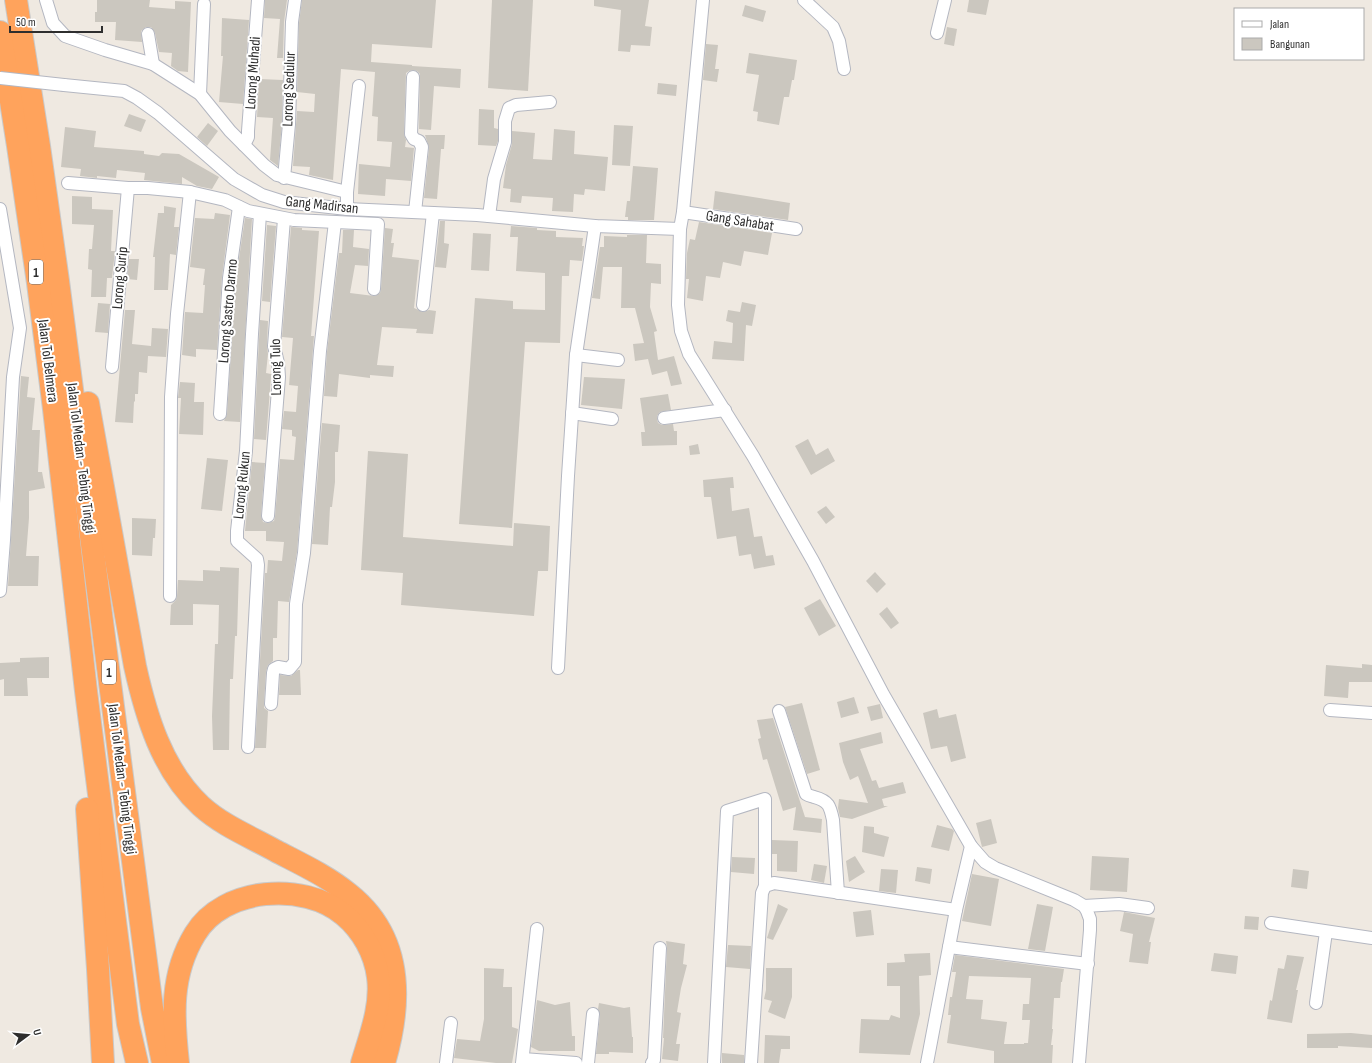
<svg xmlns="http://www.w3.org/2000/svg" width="1372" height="1063" font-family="'Sofia Sans Condensed',sans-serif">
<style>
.building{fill:#cbc7bf;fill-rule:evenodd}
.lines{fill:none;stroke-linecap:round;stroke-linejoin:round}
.minor-casing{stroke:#b4b7c1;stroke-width:14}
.motorway-casing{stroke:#c9c9c9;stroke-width:24}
.minor{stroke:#fff;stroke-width:12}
.motorway{stroke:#ffa35c;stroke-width:22}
.minor-bridge-casing{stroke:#b4b7c1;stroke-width:14;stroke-linecap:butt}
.minor-bridge{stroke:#fff;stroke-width:12}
.labels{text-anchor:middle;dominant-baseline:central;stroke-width:4;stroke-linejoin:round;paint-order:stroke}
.shield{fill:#fff;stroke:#6d6d6d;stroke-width:1}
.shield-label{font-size:14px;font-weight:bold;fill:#2e2e2e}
.street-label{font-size:15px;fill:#2e2e2e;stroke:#fff}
</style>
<rect width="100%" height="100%" fill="#efe9e1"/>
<g class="building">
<polygon points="97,0 150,0 149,7 175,9 175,1 191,2 188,72 178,71 171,66 172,53 159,52 155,33 151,27 146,27 141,31 142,42 115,40 116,22 95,22 95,12 97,12"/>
<polygon points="265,0 287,0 284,22 283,58 277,58 280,19 264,18"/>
<polygon points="302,0 436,0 432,48 372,44 371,62 412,65 412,66 461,69 460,88 434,86 431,130 419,129 420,74 417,71 413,70 409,71 406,73 404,134 406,140 405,147 414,148 411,181 386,179 385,196 358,194 359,164 390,167 392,142 377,141 378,117 372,116 375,72 341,69 333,180 309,175 310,167 293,166 297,111 314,112 315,94 297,92 299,23"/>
<polygon points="492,0 533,0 528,91 488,88"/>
<polygon points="594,0 649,0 645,26 652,27 650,46 631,45 630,52 618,51 621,10 594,6"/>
<polygon points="969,0 989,0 986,15 967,12"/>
<polygon points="745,5 766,11 763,22 742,16"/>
<polygon points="222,18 249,20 243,104 219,102 223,56 221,56"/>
<polygon points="947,27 957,29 954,46 944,44"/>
<polygon points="706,44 718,45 715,69 719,69 717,82 703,80"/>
<polygon points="749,53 797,60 794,80 792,80 789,97 784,97 779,125 757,121 758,112 753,111 759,75 746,73"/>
<polygon points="259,79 283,80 282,124 278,166 270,160 273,118 257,117"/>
<polygon points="658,83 677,85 676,96 657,94"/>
<polygon points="479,109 494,110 494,128 498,129 498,141 496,146 478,145"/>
<polygon points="129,114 146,120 141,132 124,126"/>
<polygon points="208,123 218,131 207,146 197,137"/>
<polygon points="614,125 633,126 630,166 612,165"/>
<polygon points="65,127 96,131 94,147 144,151 144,154 159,156 162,153 179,154 219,177 212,189 197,186 182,177 182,184 144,180 145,173 117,170 116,178 97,176 97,178 80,176 81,169 61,167"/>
<polygon points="554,129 575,131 574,154 608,157 605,191 585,189 584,195 574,194 573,212 552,211 553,198 522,196 521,203 510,202 511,189 503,188 506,165 512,144 512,131 535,133 533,159 552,160"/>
<polygon points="425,135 445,135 444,149 441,149 437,199 424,198 429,148"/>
<polygon points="633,166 658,168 654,220 628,220 628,217 625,217 627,201 630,201"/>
<polygon points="715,191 790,203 788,220 713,209"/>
<polygon points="72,196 92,197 92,209 113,210 111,251 115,251 112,278 107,278 106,297 91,297 92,270 88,269 89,249 92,249 94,225 72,224"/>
<polygon points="164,206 176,208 174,227 179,227 176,255 170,254 168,290 154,290 155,257 153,257 158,213 164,213"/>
<polygon points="215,213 230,215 222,277 217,350 196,349 196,357 182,355 185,312 203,313 205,285 203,285 205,269 190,267 195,218 214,219"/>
<polygon points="245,218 252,219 240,422 224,421 227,414 236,279"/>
<polygon points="440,221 445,221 444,243 449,244 446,268 435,267"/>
<polygon points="699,222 772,233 768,255 744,251 741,266 723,262 720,278 706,276 703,301 687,298 689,279 686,279 687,253 690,239 695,240"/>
<polygon points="267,225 276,226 270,302 262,301"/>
<polygon points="511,226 537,228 537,230 556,231 556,237 583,238 582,246 584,246 582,261 570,260 569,276 562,276 560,343 525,342 512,528 459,524 475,298 513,301 513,309 545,310 545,273 516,271 518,237 510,237"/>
<polygon points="291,227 302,228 302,230 319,231 311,336 314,336 297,552 289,602 278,601 277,638 273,638 273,661 268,665 266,672 264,704 264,708 268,711 266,748 255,748 265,573 267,573 268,560 282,561 284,542 266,541 266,531 245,531 252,462 265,463 261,516 263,522 268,523 274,521 275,517 280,459 294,460 296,437 292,436 292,430 282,429 284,411 296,412 298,386 289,385 293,338 282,337"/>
<polygon points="385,228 393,229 391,243 394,243 392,257 419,260 414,308 423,312 429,310 436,311 433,334 416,333 417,329 382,327 377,365 394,366 393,377 370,375 370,378 339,374 337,397 324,396 327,352 339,253 342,253 343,230 354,230 353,247 369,249 368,266 355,265 350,293 374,296 380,293 381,289"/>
<polygon points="473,233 491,234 489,271 471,270"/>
<polygon points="627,235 647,235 646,263 661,264 661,284 651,283 650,307 657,331 654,332 658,360 674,356 682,384 671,386 667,371 652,375 648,359 635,361 633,344 644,343 635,308 621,308 622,267 603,267 600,299 592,298 600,247 604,247 604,236 627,237"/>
<polygon points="129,259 139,259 137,280 127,279"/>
<polygon points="742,302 756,305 752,326 746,325 744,361 712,359 714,341 732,343 733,323 726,321 728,310 740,312"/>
<polygon points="98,303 110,304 108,333 95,332"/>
<polygon points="125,310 135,310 132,344 151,346 152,328 168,329 166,357 148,356 147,373 139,372 138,394 135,394 135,402 134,401 133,423 115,422"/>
<polygon points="260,320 268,321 267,345 268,354 266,373 271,374 271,377 266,440 254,439"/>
<polygon points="21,376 29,377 27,397 35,398 32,430 40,430 38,472 42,472 45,488 29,491 29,518 26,556 39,556 38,586 8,586"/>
<polygon points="584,377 625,379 622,409 581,405"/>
<polygon points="180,382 195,383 194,402 204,402 203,435 179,434 181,398 178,398"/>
<polygon points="668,394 671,410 660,412 657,416 657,419 658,423 662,425 673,424 674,431 677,431 677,445 642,446 641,432 645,432 640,398"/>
<polygon points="322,423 340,425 338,452 335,452 335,482 332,507 330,507 328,545 312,544"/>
<polygon points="808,439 816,455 828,448 835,461 811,475 795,446"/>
<polygon points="698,444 700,454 690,455 689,446"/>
<polygon points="368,451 408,454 403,537 513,546 514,523 550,526 548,571 538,571 534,616 401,605 403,573 361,570"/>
<polygon points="207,458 228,460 222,511 201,509"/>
<polygon points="733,477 734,488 730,488 732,511 749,508 754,537 762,536 766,556 773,555 775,565 754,569 751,554 739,556 736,536 717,539 711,497 704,497 703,480"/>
<polygon points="826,506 835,517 826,524 817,512"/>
<polygon points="132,518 156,519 155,538 153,538 152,556 132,555"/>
<polygon points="220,567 239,568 237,636 235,636 233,679 230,679 229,750 213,750 212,716 215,644 218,644 219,605 193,604 193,625 170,625 171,605 176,600 177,596 178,580 203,581 203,570 220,571"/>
<polygon points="875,572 886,584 877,593 866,581"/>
<polygon points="820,599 836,626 819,636 804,608"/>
<polygon points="887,607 899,623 891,629 879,614"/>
<polygon points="49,657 49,678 27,678 28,696 4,696 4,679 0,680 0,663 20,662 20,658"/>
<polygon points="1362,664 1372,665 1372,682 1349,682 1348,698 1324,696 1326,665 1362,668"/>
<polygon points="298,670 300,670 301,695 279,695 280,675 291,676"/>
<polygon points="854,697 859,713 841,718 837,702"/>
<polygon points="802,703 820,770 807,774 785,707"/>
<polygon points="880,704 883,718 871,721 867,707"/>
<polygon points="937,709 939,718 956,714 966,758 951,762 947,746 931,749 923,713"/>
<polygon points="773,718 805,817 822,819 821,833 793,830 796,807 783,811 767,759 763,760 758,739 761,738 757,720"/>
<polygon points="881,732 883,743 860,749 872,781 876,780 879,788 903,782 906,793 882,799 884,806 888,806 852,819 840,817 838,808 839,799 868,803 858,776 850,780 843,762 839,743"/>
<polygon points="991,819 997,843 982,847 976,823"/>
<polygon points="937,825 952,829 954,831 949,851 931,847"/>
<polygon points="864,826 874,827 874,833 889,837 884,857 862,852"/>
<polygon points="772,840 798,841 797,872 777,871 777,854 772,854"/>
<polygon points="855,856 865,872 849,882 846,861"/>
<polygon points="1092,856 1129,858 1127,892 1090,890"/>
<polygon points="732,857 755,858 754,874 731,872"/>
<polygon points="814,864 827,866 824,883 811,880"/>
<polygon points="917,867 932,869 930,884 915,881"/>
<polygon points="881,869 898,870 896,893 879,891"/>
<polygon points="1293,869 1309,871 1307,889 1291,887"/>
<polygon points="972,874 999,879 991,926 962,921"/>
<polygon points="778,904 788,909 773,940 767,938"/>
<polygon points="1037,904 1053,907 1045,951 1028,949"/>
<polygon points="871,910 874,935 856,937 853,912"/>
<polygon points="1124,912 1155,918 1149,942 1151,942 1148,964 1129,962 1133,934 1120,931"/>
<polygon points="1245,916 1259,917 1258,930 1244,929"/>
<polygon points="666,941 685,944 683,964 687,965 681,988 677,1012 681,1013 676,1044 680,1044 678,1061 662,1059 664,1038 663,1038 667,948"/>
<polygon points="728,945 751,946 750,969 726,967"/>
<polygon points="930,953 931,975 919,976 920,1014 910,1055 859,1053 861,1019 889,1020 891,1015 900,1018 900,986 887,986 887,963 905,962 904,954"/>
<polygon points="1214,953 1238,956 1236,974 1211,971"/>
<path d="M 955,955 L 1064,969 L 1062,982 L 1061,982 L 1060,998 L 1054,998 L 1052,1029 L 1053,1029 L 1051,1045 L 1053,1045 L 1052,1063 L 994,1063 L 994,1051 L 947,1043 L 951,1015 L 948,1015 L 950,997 L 952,997 L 956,972 L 952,972 ZM 969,976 L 1031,978 L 1029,1004 L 1023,1004 L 1022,1020 L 1030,1020 L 1028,1043 L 1024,1043 L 1024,1044 L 1004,1044 L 1007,1022 L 981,1019 L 983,1000 L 966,999 Z"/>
<polygon points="1287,955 1304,957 1296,990 1298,990 1292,1023 1267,1019 1270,1000 1272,1001 1278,968 1284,969"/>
<polygon points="484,968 504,969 503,987 512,987 512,1027 518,1029 512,1063 496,1063 454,1058 457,1039 480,1041 484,1019"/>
<polygon points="766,968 792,968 792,997 785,1019 768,1012 772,1001 764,999 766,990"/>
<polygon points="537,1000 555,1005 570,1002 572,1036 575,1036 575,1051 539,1051 531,1047"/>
<polygon points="599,1003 624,1008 630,1007 632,1037 633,1037 633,1053 609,1052 609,1054 596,1054 600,1015 598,1009"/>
<polygon points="1351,1033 1372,1035 1372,1048 1338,1046 1338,1048 1307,1048 1307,1034"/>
<polygon points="765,1035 790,1036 790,1049 781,1049 779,1063 764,1063"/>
<polygon points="722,1053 744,1055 744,1063 722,1063"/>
</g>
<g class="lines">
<defs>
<g id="minor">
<polyline points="46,0 53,23 65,36 105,50 153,64 200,94 230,131 264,165 277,175 347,192 347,209"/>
<polyline points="703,0 683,212 680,229 678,305 681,331 689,354 753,456 813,561 883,694 971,846 985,862 995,868 1074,900 1084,906 1087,911 1090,919 1090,930 1079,1063"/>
<polyline points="804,0 833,27 839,41 844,69"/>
<polyline points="937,33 945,0"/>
<polyline points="148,34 153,64"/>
<polyline points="413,77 411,134 414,139 419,141 422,147 415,212"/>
<polyline points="64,85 124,91 137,98 158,113 234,179 262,195 284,202 347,209 477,215 595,226 680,229"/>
<polyline points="200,94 204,4"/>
<polyline points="244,145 248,137 248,131 258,0"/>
<polyline points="284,178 289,124 292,22 295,0"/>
<polyline points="68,183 128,188 148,188 190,192 225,200 248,211 294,220 378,224 374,289"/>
<polyline points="347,192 359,86"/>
<polyline points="0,209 20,328 13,377 4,540 0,591"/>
<polyline points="683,212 796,229"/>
<polyline points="489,216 494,179 505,142 505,121 509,108 516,105 550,102"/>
<polyline points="423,305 433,213"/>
<polyline points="576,355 618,360"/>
<polyline points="112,367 128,188"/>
<polyline points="572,413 612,419"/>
<polyline points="220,414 229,278 239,207"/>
<polyline points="664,418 725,410"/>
<polyline points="268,516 279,377 278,363 274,346 284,219"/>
<polyline points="170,596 171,397 177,314 190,192"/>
<polyline points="558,668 568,476 576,355 595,226"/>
<polyline points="271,704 273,673 274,669 278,667 289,669 295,662 296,604 304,553 320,351 335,222"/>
<polyline points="1330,710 1372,713"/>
<path d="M 779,711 L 806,794 C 809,796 811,796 814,797 C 829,801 830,806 833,820 L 838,893"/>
<polyline points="248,747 258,565 257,559 237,541 237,531 246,451 252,334 260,214"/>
<polyline points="1084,906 1119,904 1148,908"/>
<polyline points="1271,923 1372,938"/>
<polyline points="949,947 1088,964"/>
<polyline points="1316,1003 1326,932"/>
<polyline points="523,1059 576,1063"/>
<polyline points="446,1063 451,1023"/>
<polyline points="522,1063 537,929"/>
<polyline points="588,1063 593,1014"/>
<polyline points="652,1063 654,1060 660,948"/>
<polyline points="714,1063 727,811 765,799 765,886"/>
<polyline points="751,1063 762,893 765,886 774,883 956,910"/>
<polyline points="927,1063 956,910 971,846"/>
</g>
<g id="motorway">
<polyline points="16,0 39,146 58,281 152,1008 163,1063"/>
<polyline points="0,32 18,146 38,283 54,409 86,691 128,1024 137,1063"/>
<path d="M 88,403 L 135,666 C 146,716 162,770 201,806 C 223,826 251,837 276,851 C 301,864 327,876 349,894 C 404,938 402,1002 384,1063"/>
<polyline points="87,809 98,969 103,1063"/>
<path d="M 178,1063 C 173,1017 170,975 195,934 C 223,887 304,881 344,915 C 362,930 375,953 378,977 C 382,1006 370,1036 362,1063"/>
</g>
</defs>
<use href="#minor" class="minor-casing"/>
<use href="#motorway" class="motorway-casing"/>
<use href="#minor" class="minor"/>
<use href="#motorway" class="motorway"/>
<defs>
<polyline id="minor-bridge" points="0,78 64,85"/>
</defs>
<use href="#minor-bridge" class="minor-bridge-casing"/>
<use href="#minor-bridge" class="minor-bridge"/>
</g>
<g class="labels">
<g class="shield">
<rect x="29" y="260" width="14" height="24" rx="3"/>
<rect x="102" y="660" width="14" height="24" rx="3"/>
</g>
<g class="shield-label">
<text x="36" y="272">1</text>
<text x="109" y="672">1</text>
</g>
<g class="street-label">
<text transform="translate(253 73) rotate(-86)">Lorong Muhadi</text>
<text transform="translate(289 89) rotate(-88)">Lorong Sedulur</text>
<text transform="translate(322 205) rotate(6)">Gang Madirsan</text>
<text transform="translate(740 221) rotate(9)">Gang Sahabat</text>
<text transform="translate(120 278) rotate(-85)">Lorong Surip</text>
<text transform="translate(228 311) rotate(-85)">Lorong Sastro Darmo</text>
<text transform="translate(48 361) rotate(83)">Jalan Tol Belmera</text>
<text transform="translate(276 367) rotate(-91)">Lorong Tulo</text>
<text transform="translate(81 458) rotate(83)">Jalan Tol Medan - Tebing Tinggi</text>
<text transform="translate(242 485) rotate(-84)">Lorong Rukun</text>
<text transform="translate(122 779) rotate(83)">Jalan Tol Medan - Tebing Tinggi</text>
</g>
</g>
<rect x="1234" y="8" width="130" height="52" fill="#ffffff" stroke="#ababab"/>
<rect x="1242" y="21" width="20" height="6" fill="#ffffff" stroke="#ababab"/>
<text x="1270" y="28" font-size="12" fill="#2e2e2e">Jalan</text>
<rect x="1242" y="38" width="20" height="12" fill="#cbc7bf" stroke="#ababab"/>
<text x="1270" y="48" font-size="12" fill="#2e2e2e">Bangunan</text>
<g transform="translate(28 1035) rotate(74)" stroke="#ffffff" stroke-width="3" paint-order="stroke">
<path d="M0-3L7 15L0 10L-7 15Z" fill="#2e2e2e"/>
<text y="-6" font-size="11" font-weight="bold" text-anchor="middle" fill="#2e2e2e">U</text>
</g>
<path d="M10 26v6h92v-6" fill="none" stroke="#2e2e2e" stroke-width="2"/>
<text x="16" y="26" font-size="12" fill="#2e2e2e" stroke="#ffffff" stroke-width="3" paint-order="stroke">50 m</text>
</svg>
